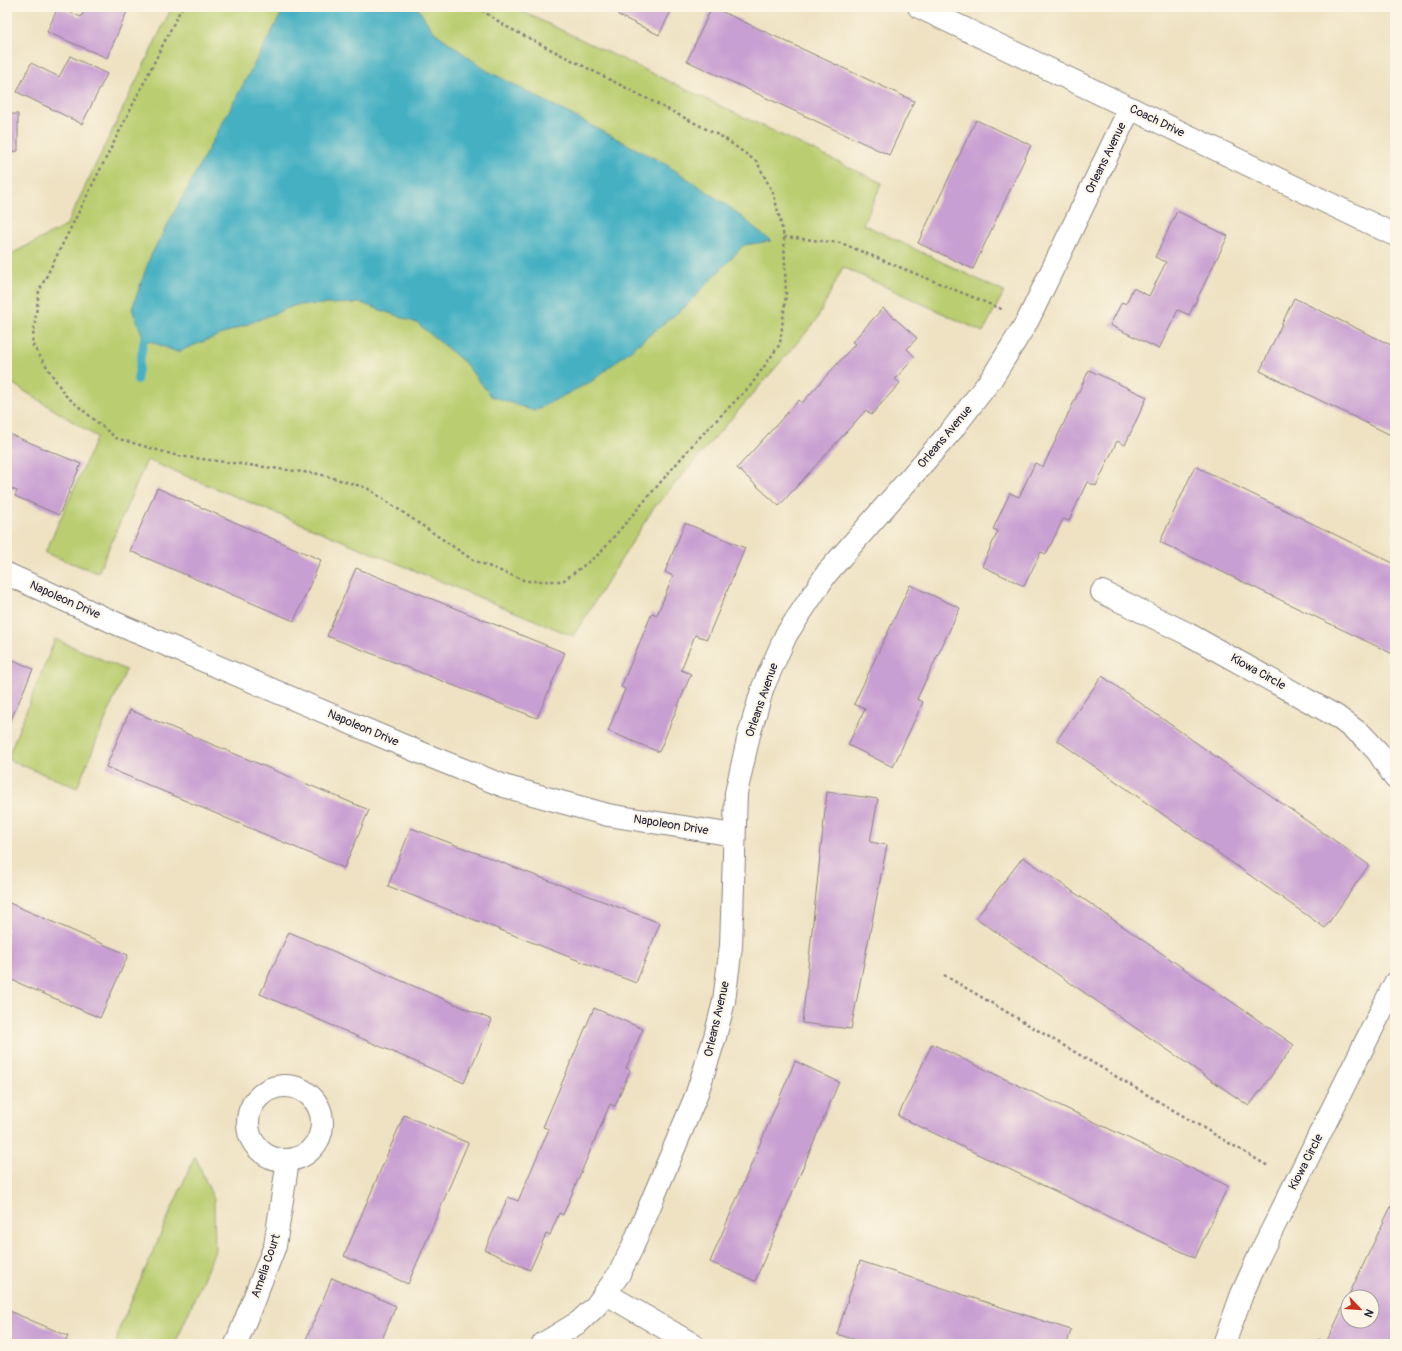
<svg xmlns="http://www.w3.org/2000/svg" width="1402" height="1351" font-family="Pangolin,sans-serif">
<style>
.green{fill:#bacd70;stroke:#6e7856}
.water{fill:#44b0c2;stroke:#33697e}
.lines{fill:none;stroke-linecap:round;stroke-linejoin:round}
.stream{stroke:#44b0c2;stroke-width:8}
.building{fill:#c89fd2;fill-rule:evenodd}
.street-casing{stroke:#88827e;stroke-width:24}
.path{stroke:#88827e;stroke-width:2.5;stroke-dasharray:3 3;stroke-linecap:butt}
.street{stroke:#fff;stroke-width:22}
.labels{text-anchor:middle;dominant-baseline:central;stroke-width:4;stroke-linejoin:round;paint-order:stroke}
.street-label{font-size:12px;fill:#22223b;stroke:#fcf5e5}
</style>
<rect width="100%" height="100%" fill="#fcf5e5"/>
<filter id="ink" filterUnits="userSpaceOnUse"><feTurbulence type="fractalNoise" baseFrequency=".025" numOctaves="2"/><feDisplacementMap in="SourceGraphic" scale="8" xChannelSelector="R" yChannelSelector="G"/><feConvolveMatrix kernelMatrix="1 2 1 2 8 2 1 2 1" color-interpolation-filters="sRGB"/></filter>
<filter id="wash" filterUnits="userSpaceOnUse"><feTurbulence type="fractalNoise" baseFrequency=".012" numOctaves="4" result="noise"/><feDisplacementMap in="SourceGraphic" scale="16" xChannelSelector="R" yChannelSelector="G"/><feGaussianBlur stdDeviation="0.9" result="paint"/><feColorMatrix in="noise" values="0 0 0 0 0 0 0 0 0 0 0 0 0 0 0 0 0 1.4 0 .05"/><feComposite in="paint" operator="in"/></filter>
<g filter="url(#wash)">
<rect width="100%" height="100%" fill="#eee2c2"/>
<g class="green">
<polygon points="172,7 513,7 882,183 863,224 1004,292 983,332 843,267 816,321 653,509 573,636 147,460 98,573 45,553 97,437 7,380 7,256 66,226"/>
<polygon points="55,639 126,670 77,788 7,759"/>
<polygon points="195,1156 214,1200 215,1251 175,1344 116,1344 119,1329"/>
</g>
<polygon class="water" points="285,7 417,7 433,31 486,70 667,165 727,205 771,241 744,245 686,306 592,381 534,411 491,396 464,362 417,323 361,303 296,305 177,352 144,339 132,309 150,257"/>
<g class="lines">
<polyline class="stream" points="137,380 144,339"/>
</g>
<g id="blocks">
<g class="building">
<polygon points="58,7 81,17 86,7 129,7 107,58 47,32"/>
<polygon points="610,7 673,7 659,35 618,15 620,11"/>
<polygon points="712,7 914,101 889,155 687,61"/>
<polygon points="70,56 107,74 82,124 17,92 31,63 59,77"/>
<polygon points="7,114 18,114 18,151 7,152"/>
<polygon points="976,120 1031,145 973,269 918,243"/>
<polygon points="1177,211 1228,236 1189,315 1178,310 1159,349 1110,325 1122,302 1126,304 1133,288 1149,296 1166,262 1155,257"/>
<polygon points="1294,298 1395,347 1395,437 1260,371"/>
<polygon points="883,308 917,338 907,349 915,357 895,379 900,383 871,415 866,410 779,506 737,468 799,400 802,403 855,344 852,342"/>
<polygon points="1089,370 1147,397 1125,445 1117,441 1096,486 1087,482 1069,521 1063,519 1046,554 1041,552 1024,586 982,566 998,531 993,529 1010,493 1019,497 1035,463 1043,467"/>
<polygon points="7,433 81,464 59,515 15,496 17,491 7,487"/>
<polygon points="1195,466 1395,564 1395,655 1160,542"/>
<polygon points="157,488 321,560 294,621 130,551"/>
<polygon points="685,523 745,548 707,639 695,635 681,670 691,674 659,752 608,731 625,689 621,687 652,613 657,615 673,576 665,572"/>
<polygon points="356,568 565,653 537,718 327,636"/>
<polygon points="910,585 960,608 917,699 923,702 893,767 848,745 865,709 854,704"/>
<polygon points="7,657 33,669 10,722 7,721"/>
<polygon points="1102,676 1369,865 1325,928 1057,740"/>
<polygon points="130,710 369,810 344,868 106,767"/>
<polygon points="827,792 878,799 870,842 887,845 851,1029 802,1023"/>
<polygon points="411,828 660,923 636,983 388,886"/>
<polygon points="1023,857 1294,1045 1249,1106 976,918"/>
<polygon points="7,902 128,955 100,1018 7,978"/>
<polygon points="289,932 492,1020 464,1083 260,994"/>
<polygon points="594,1008 643,1029 626,1068 630,1070 615,1106 610,1104 563,1215 559,1213 550,1235 546,1234 530,1270 485,1250 508,1197 518,1201 549,1129 543,1127"/>
<polygon points="932,1044 1228,1186 1195,1258 898,1116"/>
<polygon points="795,1061 839,1082 755,1281 710,1262"/>
<polygon points="404,1115 468,1143 408,1284 344,1256"/>
<path d="M 1395,1198 L 1395,1344 L 1317,1344 L 1319,1339 L 1326,1343 ZM 1348,1297 L 1372,1297 L 1372,1321 L 1348,1321 Z"/>
<polygon points="860,1261 1071,1330 1067,1344 868,1344 837,1334"/>
<polygon points="332,1278 396,1306 380,1344 304,1344"/>
<polygon points="7,1310 68,1336 65,1344 7,1344"/>
</g>
</g>
</g>
<g filter="url(#ink)">
<use href="#blocks" fill-opacity="0" stroke="#88827e" stroke-width="1"/>
<g class="lines">
<defs>
<g id="street">
<polyline points="919,7 1395,235"/>
<polyline points="7,574 122,626 414,750 504,786 608,815 734,835"/>
<polyline points="1102,592 1188,634 1336,716 1363,736 1378,752 1395,778"/>
<circle cx="285" cy="1123" r="37"/>
<polyline points="605,1293 692,1344"/>
<polyline points="236,1344 275,1246 288,1160"/>
<polyline points="543,1344 579,1322 596,1306 619,1274 632,1248 696,1096 715,1037 724,1001 731,946 736,793 749,735 763,687 786,635 827,573 952,430 992,378 1028,320 1130,108"/>
<polyline points="1224,1344 1242,1294 1260,1254 1395,983"/>
</g>
</defs>
<use href="#street" class="street-casing"/>
<g class="path">
<polyline points="182,7 39,291 32,344 65,395 116,438 178,456 319,474 367,488 473,560 526,581 563,581 599,554 695,442 751,385 780,344 786,295 784,237 774,195 757,162 724,138 507,27 477,7"/>
<polyline points="784,237 841,243 1004,310"/>
<polyline points="944,975 1268,1166"/>
</g>
<use href="#street" class="street"/>
</g>
</g>
<g class="labels">
<g class="street-label">
<text transform="translate(1157 121) rotate(26)">Coach Drive</text>
<text transform="translate(1106 158) rotate(-64)">Orleans Avenue</text>
<text transform="translate(945 437) rotate(-50)">Orleans Avenue</text>
<text transform="translate(65 600) rotate(24)">Napoleon Drive</text>
<text transform="translate(1258 672) rotate(29)">Kiowa Circle</text>
<text transform="translate(762 700) rotate(-71)">Orleans Avenue</text>
<text transform="translate(363 728) rotate(23)">Napoleon Drive</text>
<text transform="translate(671 825) rotate(9)">Napoleon Drive</text>
<text transform="translate(717 1019) rotate(-77)">Orleans Avenue</text>
<text transform="translate(1306 1162) rotate(-63)">Kiowa Circle</text>
<text transform="translate(266 1266) rotate(-71)">Amelia Court</text>
</g>
</g>
<rect width="1402" height="1351" fill="none" stroke="#fcf5e5" stroke-width="24"/>
<g transform="translate(1360 1309) rotate(115)"><circle r="19" fill="#fcf5e5" stroke="#a5a1a1"/>
<path d="M0-3L7 15L0 10L-7 15Z" fill="#c8321e"/>
<text y="-6" font-size="11" font-weight="bold" text-anchor="middle" fill="#22223b">N</text>
</g>
</svg>
